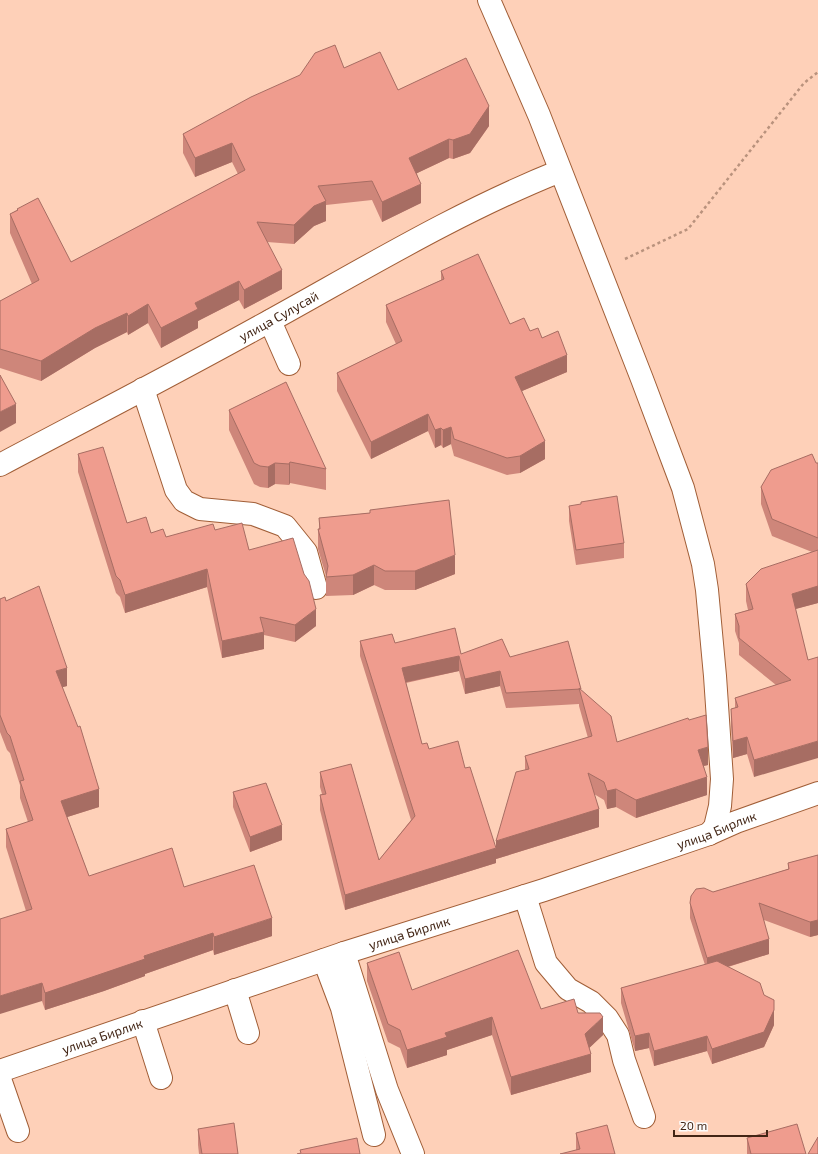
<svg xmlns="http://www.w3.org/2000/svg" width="818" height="1154" font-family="'Exo 2',sans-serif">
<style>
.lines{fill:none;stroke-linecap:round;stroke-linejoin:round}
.minor-casing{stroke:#a15e37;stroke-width:24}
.path{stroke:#b9927d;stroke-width:2.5;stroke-dasharray:3 3;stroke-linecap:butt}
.minor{stroke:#fff;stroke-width:22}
.wall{fill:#ce867a}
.shaded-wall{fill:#a76d63}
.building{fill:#ef9c8e;stroke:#a76d63}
.labels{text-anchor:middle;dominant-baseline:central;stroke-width:4;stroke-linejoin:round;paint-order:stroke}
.street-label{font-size:13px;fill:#422515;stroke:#fcfcfc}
</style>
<rect width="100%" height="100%" fill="#fed0b8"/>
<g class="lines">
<defs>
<g id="minor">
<polyline points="489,0 539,115 642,379 683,488 703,564 707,590 715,676 722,779 720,806 715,827 709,834"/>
<polyline points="270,321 289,364"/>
<polyline points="143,389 176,490 184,501 200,509 253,514 285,526 306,552 316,588"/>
<path id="s1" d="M 0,465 C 92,416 184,369 275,318 C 369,266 460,211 560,171"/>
<polyline points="525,896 546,963 568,989 591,1002 607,1018 618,1035 624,1060 644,1117"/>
<polyline points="344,953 387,1090 413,1154"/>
<polyline points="324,960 342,1008 374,1135"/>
<polyline points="235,990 248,1033"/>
<polyline points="143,1021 161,1078"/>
<path id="s2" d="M 0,1071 L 344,953 L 544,890 L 709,834 L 736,822 L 818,793"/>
<polyline points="0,1079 18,1131"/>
</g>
</defs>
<use href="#minor" class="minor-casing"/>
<polyline class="path" points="625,259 688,229 804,83 818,72"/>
<use href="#minor" class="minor"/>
</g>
<g class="wall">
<polygon points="344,68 398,90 489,126 470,153 453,159 449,158 417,173 421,203 382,222 372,200 326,205 326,221 314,226 294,244 267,242 282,289 244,309 239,300 198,321 198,328 161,348 148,323 128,335 127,332 95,348 41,381 0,368 0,301 32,284 10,233 10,214 17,210 17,209 71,262 238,174 232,162 195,177 183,153 183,134"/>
<polygon points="441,271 510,324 530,331 542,338 567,372 522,391 545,459 520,473 507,475 454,456 451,444 443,448 441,445 435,448 428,431 371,459 337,391 337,373 396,344 386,322 386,305 441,280"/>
<polygon points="229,410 326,469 326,490 290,483 289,485 275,484 268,488 260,487 254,484 229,430"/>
<polygon points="78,454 127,523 151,533 166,537 215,530 249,550 316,626 295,642 264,635 264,649 222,658 207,587 125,613 120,597 116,593 78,472"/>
<polygon points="818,463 818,603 795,609 808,660 754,777 747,754 733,758 731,726 731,709 735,708 735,698 776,685 739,655 739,643 735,631 735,614 748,610 746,601 746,584 812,552 772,536 761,504 761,487"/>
<polygon points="569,506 624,543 624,558 576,565 569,521"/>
<polygon points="370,510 455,574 415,590 385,590 374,585 353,595 326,596 326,576 318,549 318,529 319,529 319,518 370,513"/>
<polygon points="0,599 6,601 67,686 62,687 99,807 67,817 89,876 184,887 272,936 214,955 213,950 145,974 145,976 104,991 45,1010 42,1001 26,911 6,847 6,829 28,822 20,798 20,785 10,753 7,750 0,732"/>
<polygon points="360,641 395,643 461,654 510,657 581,689 581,690 617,742 708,765 704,766 707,795 636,818 616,807 607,809 604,800 594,794 599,827 496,859 525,770 525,756 588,738 579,706 579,704 506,708 500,686 465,694 459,671 406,683 422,744 429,749 465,768 496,863 345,910 320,810 320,795 322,794 320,787 320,772 379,860 411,820 360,656"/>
<polygon points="233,792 282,840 250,852 233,807"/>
<polygon points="818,855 818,935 810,937 764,920 769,954 728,967 774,1025 764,1047 712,1064 707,1051 654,1066 649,1048 635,1051 621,1003 621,988 705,965 690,918 690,903 713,892 788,869 788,863"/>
<polygon points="367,963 412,990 541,1009 578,1013 603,1035 589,1048 591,1072 511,1095 492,1035 447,1050 447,1055 407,1068 400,1048 388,1042 367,981"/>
<polygon points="198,1129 238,1154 199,1154 198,1145"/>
<polygon points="576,1133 615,1154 576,1150"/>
<polygon points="747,1138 806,1154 747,1154"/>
</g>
<g class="shaded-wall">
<polygon points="489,106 489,126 470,153 453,159 453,140"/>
<polygon points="449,139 449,158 409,177 409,158"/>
<polygon points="232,143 232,162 195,177 195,158"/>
<polygon points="421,184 421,203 382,222 382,202"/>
<polygon points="326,201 326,221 314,226 294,244 294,225 314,206"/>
<polygon points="282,270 282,289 244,309 244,290"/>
<polygon points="239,281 239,300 198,321 198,328 161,348 161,328 195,303"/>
<polygon points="148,304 148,323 128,335 128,316"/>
<polygon points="127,313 127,332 95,348 41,381 41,361 95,328"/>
<polygon points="567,355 567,372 515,394 515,377"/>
<polygon points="16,404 16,423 0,432 0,412"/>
<polygon points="428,414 428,431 371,459 371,442"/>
<polygon points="451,427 451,444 443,448 443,430"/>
<polygon points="441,428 441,445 435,448 435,430"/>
<polygon points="545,441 545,459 520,473 520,456"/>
<polygon points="290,462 290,483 289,485 289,464"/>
<polygon points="275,463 275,484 268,488 268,467"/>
<polygon points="455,555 455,574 415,590 415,571"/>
<polygon points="374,565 374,585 353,595 353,575"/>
<polygon points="207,569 207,587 125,613 125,595"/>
<polygon points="818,586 818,603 792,610 792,594"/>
<polygon points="316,609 316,626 295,642 295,625"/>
<polygon points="264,632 264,649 222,658 222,641"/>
<polygon points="459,656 459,671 402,683 402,668"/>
<polygon points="67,668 67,686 56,689 56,671"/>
<polygon points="500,671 500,686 465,694 465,679"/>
<polygon points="747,737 747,754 733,758 733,741"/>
<polygon points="818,741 818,758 754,777 754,760"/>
<polygon points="708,747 708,765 698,767 698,750"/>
<polygon points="707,777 707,795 636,818 636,800"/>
<polygon points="99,789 99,807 61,819 61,801"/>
<polygon points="616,789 616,807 607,809 607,791"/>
<polygon points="599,809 599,827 496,859 496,841"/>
<polygon points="282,825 282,840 250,852 250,837"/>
<polygon points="496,848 496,863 345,910 345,895"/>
<polygon points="272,918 272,936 214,955 214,937"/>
<polygon points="818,920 818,935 810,937 810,922"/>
<polygon points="213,933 213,950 145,974 145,976 104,991 45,1010 45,993 144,956"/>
<polygon points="769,939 769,954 707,973 707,958"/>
<polygon points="42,983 42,1001 0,1014 0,996"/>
<polygon points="774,1010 774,1025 764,1047 712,1064 712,1049"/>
<polygon points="492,1017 492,1035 447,1050 447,1055 407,1068 407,1050 445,1033"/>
<polygon points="603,1017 603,1035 585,1052 585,1034"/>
<polygon points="649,1033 649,1048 635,1051 635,1036"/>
<polygon points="707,1036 707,1051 654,1066 654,1051"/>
<polygon points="591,1054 591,1072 511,1095 511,1077"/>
</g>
<g class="building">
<polygon points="335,45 344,68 380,52 398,90 466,58 489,106 470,134 453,140 449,139 409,158 421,184 382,202 372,181 318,186 326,201 314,206 294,225 257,222 282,270 244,290 239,281 195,303 198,309 161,328 148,304 128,316 127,313 95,328 41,361 0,349 0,301 39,280 10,214 18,210 17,209 38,198 71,262 245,170 232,143 195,158 183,134 251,97 300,75 315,53"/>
<polygon points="478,254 510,324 524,318 530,331 538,328 542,338 558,331 567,355 515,377 545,441 520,456 507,458 454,439 451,427 443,430 441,428 435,430 428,414 371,442 337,373 402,341 386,305 444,279 441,271"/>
<polygon points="0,375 16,404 0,412"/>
<polygon points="286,382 326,469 290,462 289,464 275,463 268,467 260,466 254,463 229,410"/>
<polygon points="103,447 127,523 146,517 151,533 163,529 166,537 213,524 215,530 242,523 249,550 293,538 304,574 309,581 316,609 295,625 260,617 264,632 222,641 207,569 125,595 120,580 116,576 78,454"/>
<polygon points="812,454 816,463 818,463 818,538 772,519 761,487 771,470"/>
<polygon points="617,496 624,543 576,550 569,506 581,504 581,502"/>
<polygon points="449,500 455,555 415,571 385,571 374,565 353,575 326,577 328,566 318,529 320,529 319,518 370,513 370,510"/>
<polygon points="818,550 818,586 792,594 808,660 818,657 818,741 754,760 747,737 733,741 731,709 738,707 735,698 791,680 739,638 739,626 735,614 753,609 746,584 761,569"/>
<polygon points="39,586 67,668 56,671 78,727 80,726 99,789 61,801 89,876 172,848 184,887 254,865 272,918 214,937 213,933 144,956 145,959 104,973 45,993 42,983 0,996 0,919 32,909 6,829 33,820 20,781 24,780 10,736 7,733 0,715 0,599 5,597 6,601"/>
<polygon points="455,628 461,654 502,639 510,657 568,641 581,689 506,693 500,671 465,679 459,656 402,668 422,744 427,743 429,749 458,741 465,768 470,767 496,848 345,895 320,795 326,794 320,772 351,764 379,860 415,816 360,641 392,634 395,643"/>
<polygon points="579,688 611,716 617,742 688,718 689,720 706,715 708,747 698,750 707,777 636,800 616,789 607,791 604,782 588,773 599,809 496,841 516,772 529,769 525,756 592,736"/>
<polygon points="266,783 282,825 250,837 233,792"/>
<polygon points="818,855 818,920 810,922 759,903 769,939 707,958 690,903 691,896 696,889 704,888 713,892 789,869 788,863"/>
<polygon points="518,950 541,1009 574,999 578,1013 600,1013 603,1017 585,1034 591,1054 511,1077 492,1017 445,1033 447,1037 407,1050 400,1030 388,1024 367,963 399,952 412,990"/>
<polygon points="717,961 760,983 764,995 774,1000 774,1010 764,1032 712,1049 707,1036 654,1051 649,1033 635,1036 621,988"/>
<polygon points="234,1123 238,1154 202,1154 198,1129"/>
<polygon points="797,1124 806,1154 751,1154 747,1138"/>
<polygon points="607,1125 615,1154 560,1154 580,1149 576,1133"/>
<polygon points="818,1137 818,1154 808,1154"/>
<polygon points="357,1138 360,1154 297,1154 301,1153 300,1150"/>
</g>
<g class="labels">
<g class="street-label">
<text stroke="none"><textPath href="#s1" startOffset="316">улица Сулусай</textPath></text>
<text stroke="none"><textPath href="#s2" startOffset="756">улица Бирлик</textPath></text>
<text stroke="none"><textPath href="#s2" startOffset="432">улица Бирлик</textPath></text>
<text stroke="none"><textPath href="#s2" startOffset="108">улица Бирлик</textPath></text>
</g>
</g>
<path d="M674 1130v6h93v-6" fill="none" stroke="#422515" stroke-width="2"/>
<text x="680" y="1130" font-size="12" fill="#422515" stroke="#fcfcfc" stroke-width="3" paint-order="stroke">20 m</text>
</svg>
